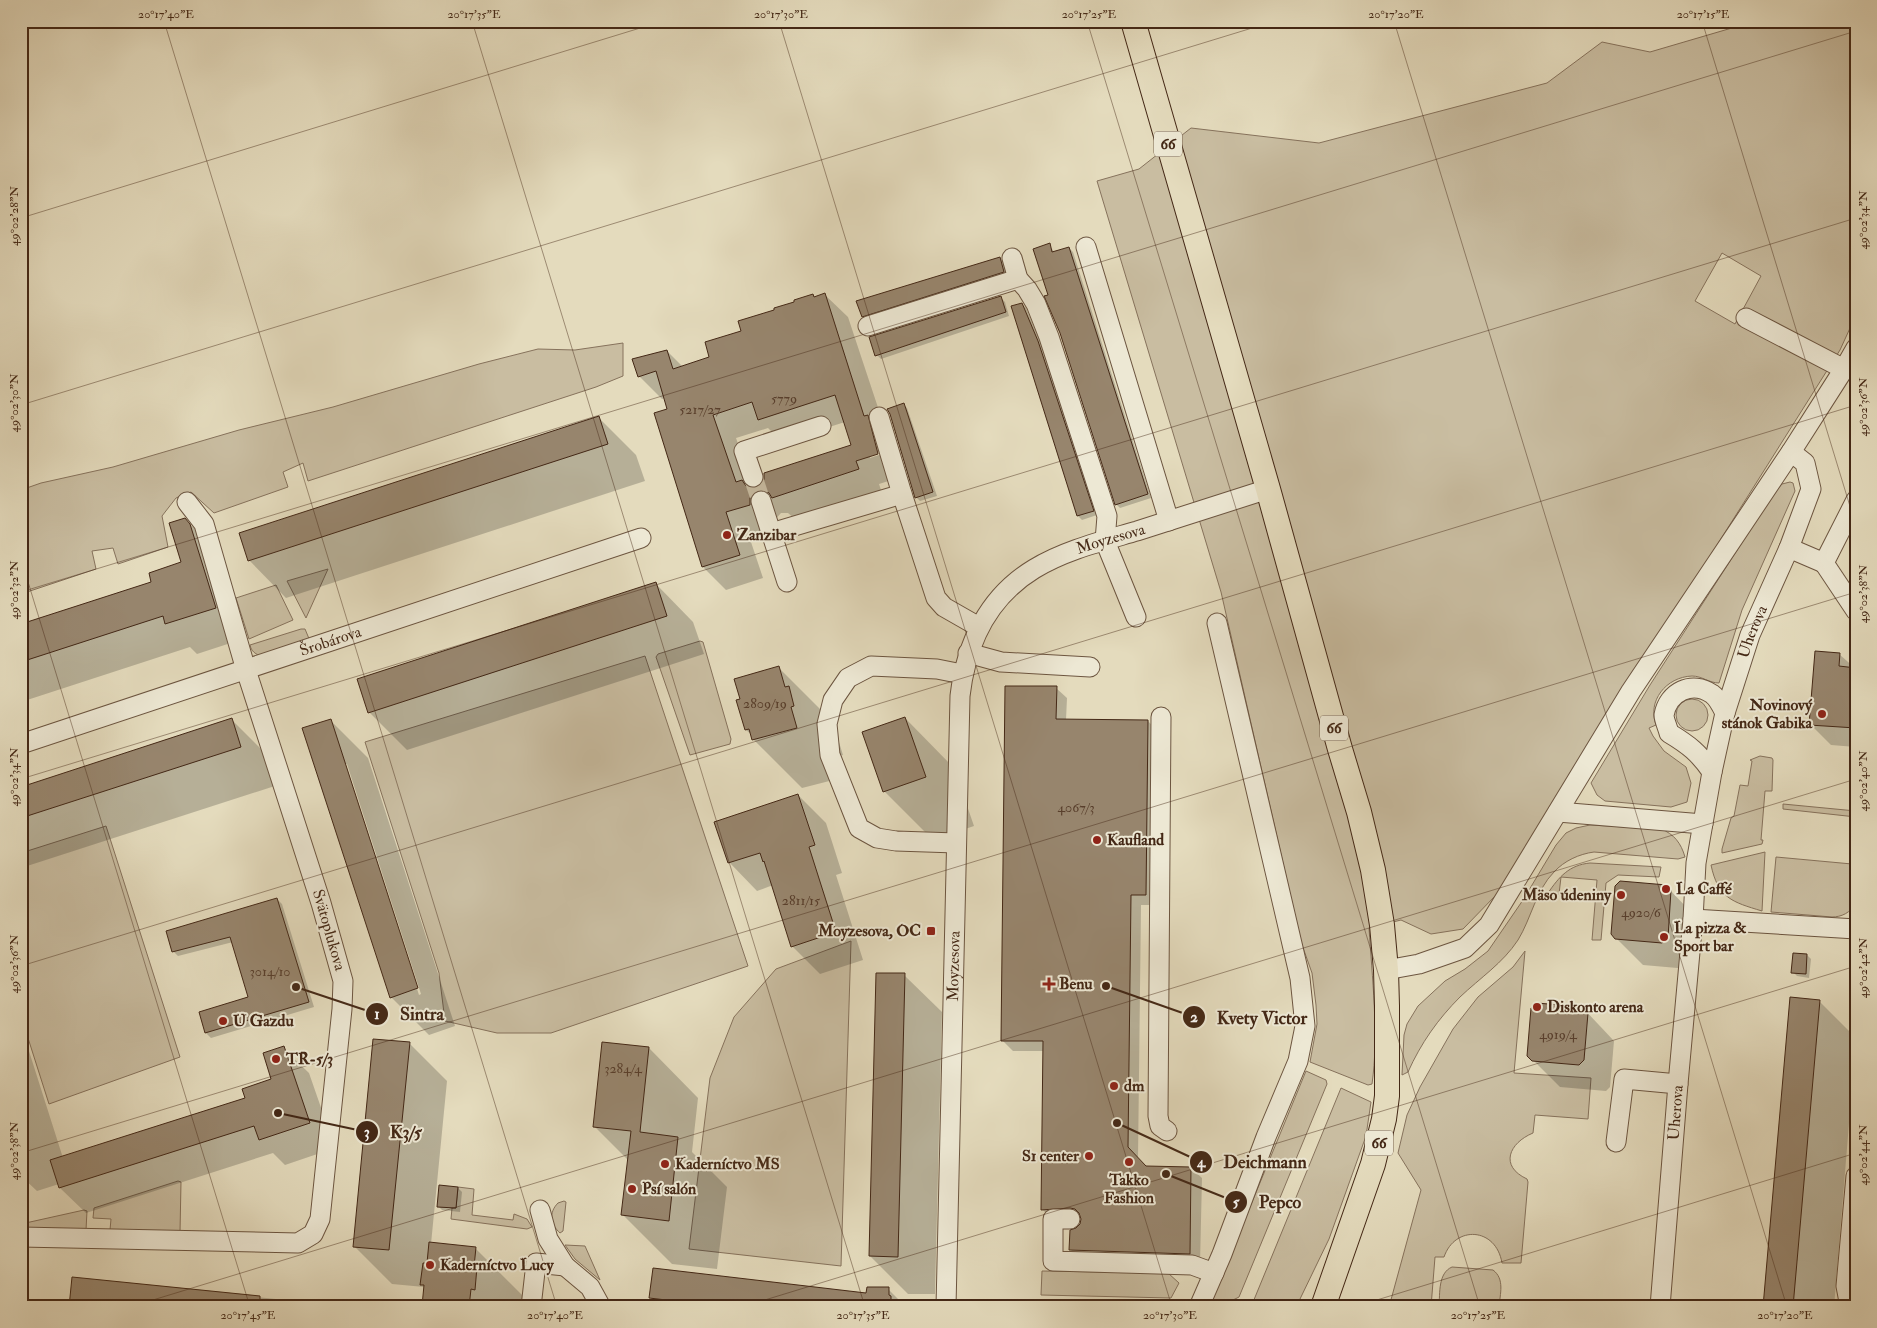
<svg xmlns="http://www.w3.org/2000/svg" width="1877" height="1328" font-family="'IM FELL Double Pica',serif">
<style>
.green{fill:#c9bda1;stroke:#86725c;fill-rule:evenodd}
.shadow{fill:#0003;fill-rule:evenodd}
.building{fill:#97856d;stroke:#442816;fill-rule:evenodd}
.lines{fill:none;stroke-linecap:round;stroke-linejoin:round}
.minor-tunnel{stroke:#c4b79c;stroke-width:19;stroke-dasharray:19 9;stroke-linecap:butt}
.minor-casing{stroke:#6c5540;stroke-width:21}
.major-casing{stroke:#442816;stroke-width:26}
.minor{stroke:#ede8d4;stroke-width:19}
.major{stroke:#e4dbbd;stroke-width:24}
.ticks{fill:none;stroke:#442816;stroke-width:1;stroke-opacity:0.45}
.poi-dot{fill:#8f2418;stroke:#ede8d4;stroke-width:2}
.labels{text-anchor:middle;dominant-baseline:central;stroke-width:4;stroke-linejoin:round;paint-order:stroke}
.number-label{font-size:14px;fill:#593f2c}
.shield{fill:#ede8d4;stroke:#77624f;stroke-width:1}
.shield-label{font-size:15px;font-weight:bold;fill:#442816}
.poi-label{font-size:16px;font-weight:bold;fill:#442816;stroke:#ede8d4;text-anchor:start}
.street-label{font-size:16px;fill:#442816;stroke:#ede8d4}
.leader{fill:none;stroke:#442816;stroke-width:2}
.callout-dot{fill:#442816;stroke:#ede8d4;stroke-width:2}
.mark-label{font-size:15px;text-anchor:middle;font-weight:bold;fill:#fff}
.callout-label{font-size:18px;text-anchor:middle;font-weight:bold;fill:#442816;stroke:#ede8d4;stroke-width:4;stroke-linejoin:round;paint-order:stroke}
.neatline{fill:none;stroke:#442816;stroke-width:2}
.ticks-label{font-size:12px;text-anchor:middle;fill:#442816}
</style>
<rect width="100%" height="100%" fill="#e4dbbd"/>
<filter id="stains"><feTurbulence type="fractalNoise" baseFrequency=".004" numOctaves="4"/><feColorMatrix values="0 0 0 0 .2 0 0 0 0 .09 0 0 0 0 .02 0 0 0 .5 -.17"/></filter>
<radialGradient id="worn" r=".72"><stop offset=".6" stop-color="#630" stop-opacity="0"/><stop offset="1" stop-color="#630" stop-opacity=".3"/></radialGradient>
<g class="green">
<path d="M 1748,21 L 1856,21 L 1856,315 L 1840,350 L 1497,894 L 1463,929 L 1431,934 L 1401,920 L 1369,928 C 1372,976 1379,1036 1372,1084 L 1368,1085 L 1310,1062 L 1317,1024 L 1316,1005 L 1312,973 L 1301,942 L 1221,592 L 1097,181 L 1139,169 L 1191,128 L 1319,143 L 1547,83 L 1602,42 L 1650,52 L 1742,25 ZM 1722,253 L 1761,276 L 1735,324 L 1695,301 Z"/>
<polygon points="623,343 623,376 596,387 308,481 303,463 283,472 288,487 214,513 191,492 176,498 162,516 168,547 118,564 113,548 92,551 96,569 21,594 21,490 41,483 113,467 239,430 333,407 479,364 538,349 575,350"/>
<path d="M 1790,482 L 1793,483 L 1795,491 L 1742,610 L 1719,683 C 1709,683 1702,676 1692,676 C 1666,677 1647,701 1656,725 L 1649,728 L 1653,736 L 1664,751 L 1686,767 L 1691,783 L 1687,802 L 1671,807 L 1605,801 L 1597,795 L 1591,783 L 1650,685 L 1774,493 L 1782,484 Z"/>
<polygon points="328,569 306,618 287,581"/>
<polygon points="276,585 293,620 249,639 236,598"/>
<path d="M 301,629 L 305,629 L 310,641 L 262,656 C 256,655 251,651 250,645 Z"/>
<polygon points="700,641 703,642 731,739 730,744 690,755 656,657 658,654"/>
<polygon points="645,656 748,966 551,1033 497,1033 445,1021 439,973 365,742"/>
<circle cx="1692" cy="715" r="16"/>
<polygon points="1760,756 1772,758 1773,760 1772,791 1765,791 1761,840 1763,840 1762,844 1722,853 1722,849 1731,818 1734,816 1740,785 1748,786 1752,761 1750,760"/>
<polygon points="1783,804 1856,811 1856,817 1783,809"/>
<path d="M 1590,825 L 1661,829 C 1674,834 1681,843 1685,857 L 1678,859 L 1594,852 C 1579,854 1564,861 1554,872 C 1536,890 1531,919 1518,940 C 1503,963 1480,978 1460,997 C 1438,1019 1421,1043 1408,1072 L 1402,1075 L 1404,1035 L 1407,1024 L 1418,1006 L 1445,981 L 1465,969 L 1488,951 L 1523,900 L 1556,845 L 1566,833 L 1576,828 Z"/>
<polygon points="106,826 180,1057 49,1104 21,1016 21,853"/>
<path d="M 1853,849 L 1856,850 C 1856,862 1859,894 1855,903 C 1851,913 1841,917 1832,917 L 1771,912 L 1776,857 L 1852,864 Z"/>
<path d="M 1765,852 L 1762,911 C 1732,902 1718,898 1711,865 Z"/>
<path d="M 1590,863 L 1661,867 L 1659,877 L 1618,875 L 1606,883 L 1601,940 L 1592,940 L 1597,880 L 1561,877 L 1559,894 L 1548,893 C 1559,877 1569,865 1590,863 Z"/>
<polygon points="851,941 841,1266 689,1249 710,1078 734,1017 776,969"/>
<path d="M 1525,951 L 1514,1073 L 1591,1078 L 1588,1119 L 1535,1115 L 1533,1133 C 1509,1143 1499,1166 1527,1179 L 1528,1182 L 1521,1263 L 1502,1263 C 1496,1227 1455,1225 1444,1257 L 1435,1257 L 1431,1307 L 1389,1307 L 1421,1190 L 1398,1153 L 1407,1115 L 1420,1087 L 1453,1029 L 1478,997 L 1513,967 Z"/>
<polygon points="1306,1071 1326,1080 1327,1084 1239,1297 1219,1307 1210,1304"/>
<polygon points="1341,1088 1371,1102 1366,1136 1329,1239 1300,1299 1305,1307 1251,1307"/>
<polygon points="178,1181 181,1182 180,1232 110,1230 111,1219 93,1218 94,1208"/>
<polygon points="458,1187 474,1189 472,1215 513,1220 514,1214 527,1219 532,1227 527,1229 451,1219 452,1208 456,1208"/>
<path d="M 564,1201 L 566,1202 L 563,1231 L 560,1233 C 551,1225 548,1213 558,1203 Z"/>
<polygon points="84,1210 87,1211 86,1230 21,1228 21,1224"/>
<polygon points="565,1245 585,1246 600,1280 575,1259"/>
<path d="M 1452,1267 L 1493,1270 C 1505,1279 1500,1294 1499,1307 L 1439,1307 C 1440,1293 1438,1273 1452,1267 Z"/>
<polygon points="1042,1271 1168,1273 1179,1283 1171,1298 1041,1295"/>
</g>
<g class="shadow">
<polygon points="1049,245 1055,253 1069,248 1073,252 1151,498 1120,508 1116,504 1049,296"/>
<polygon points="1000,258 1004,262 1007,276 867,320 863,316"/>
<path d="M 824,294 L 848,317 L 901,477 L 879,484 L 882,493 L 796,520 L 788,513 L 781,513 L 773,522 L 773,528 L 749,536 L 763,578 L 726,590 L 703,567 L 656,414 L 669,410 L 665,398 L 662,399 L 639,376 L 667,351 L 683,367 L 711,358 L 743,332 ZM 845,422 L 853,446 L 756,489 L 753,488 L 736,438 L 768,428 L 782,442 ZM 884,451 L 885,453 L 870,458 L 870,455 Z"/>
<polygon points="1001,298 1005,302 1009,316 881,359 877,355"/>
<polygon points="1022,304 1026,308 1042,346 1097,515 1082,520 1078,516 1012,307"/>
<polygon points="903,404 907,408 937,496 920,501 916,497"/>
<polygon points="598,417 636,455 645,481 286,598 249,560"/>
<polygon points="185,519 215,550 246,638 197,654 190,647 21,702 21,625 153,583 183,563"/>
<polygon points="656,584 693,622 704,654 407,750 369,712"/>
<polygon points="1839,654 1856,669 1856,747 1831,745 1810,724"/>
<polygon points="779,668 828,717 837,736 843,755 839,756 845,777 802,788 753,739 752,735 746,730"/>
<polygon points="1056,688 1067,698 1066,720 1148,721 1158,732 1156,905 1141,905 1138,1159 1146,1167 1191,1168 1202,1178 1200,1264 1081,1260 1071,1250 1082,1218 1053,1220 1042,1209 1044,1051 1013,1051 1002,1040"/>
<polygon points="905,718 954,768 974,826 933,840 884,791"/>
<polygon points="232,720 270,758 278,785 21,868 21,788"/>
<path d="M 330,720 L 368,758 L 455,1026 L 429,1035 L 391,997 ZM 344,764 L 347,764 L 421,994 L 419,995 Z"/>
<polygon points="798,795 826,823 842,873 836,875 863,960 820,974 792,946 773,885 757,891 729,862"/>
<polygon points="1666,886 1693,914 1689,969 1643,965 1616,938"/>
<polygon points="277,899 282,904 314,1007 211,1038 206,1033 200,1013 250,998 233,942 178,956 173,951"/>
<polygon points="1807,955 1811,959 1809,978 1797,976 1793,972"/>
<polygon points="904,975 942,1012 935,1294 908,1294 870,1256"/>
<polygon points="1819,1001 1856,1038 1834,1307 1764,1307"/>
<polygon points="1583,1008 1614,1041 1610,1087 1606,1091 1560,1087 1533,1060"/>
<polygon points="21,1026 63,1158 246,1099 273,1080 283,1048 309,1073 335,1148 285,1165 273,1153 86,1213 60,1188 59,1184 37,1191 21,1176"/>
<polygon points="410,1044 447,1081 431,1244 475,1248 524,1297 523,1307 425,1307 424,1305 424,1287 392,1284 354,1246"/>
<polygon points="649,1048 698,1098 692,1152 727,1187 717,1269 672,1264 623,1215 629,1161 594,1126"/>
<polygon points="458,1188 462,1192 460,1212 442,1210 438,1206"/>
<polygon points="73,1278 353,1307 71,1307"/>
<polygon points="888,1289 906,1307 660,1307 650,1297 868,1294"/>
</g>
<g class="building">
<polygon points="1050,243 1052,252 1069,247 1148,494 1115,505 1060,333 1044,296 1048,295 1033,249"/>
<polygon points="1000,257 1004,272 862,317 856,301"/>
<path d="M 825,293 L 864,416 L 868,415 L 878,454 L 856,461 L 859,469 L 772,498 L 769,493 L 764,490 L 758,490 L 753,493 L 750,498 L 750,505 L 726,512 L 740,555 L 702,567 L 654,413 L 667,409 L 656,371 L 638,377 L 632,359 L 667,350 L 673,369 L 709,357 L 705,342 L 741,331 L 738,321 L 774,310 L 774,308 L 794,302 L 794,300 L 813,294 L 814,297 ZM 835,395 L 851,445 L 764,473 L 764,479 L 762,484 L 756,488 L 746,486 L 742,480 L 736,482 L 713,415 L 752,402 L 758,420 Z"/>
<polygon points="1001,296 1006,312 875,356 869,337"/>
<polygon points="1022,303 1038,341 1094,511 1077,516 1011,306"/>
<polygon points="904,403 933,492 915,498 890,414 887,409"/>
<polygon points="599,416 608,444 248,561 239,533"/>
<polygon points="185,518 190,524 216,608 165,624 163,616 21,662 21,624 151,582 149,573 181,562 169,523"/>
<polygon points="656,582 667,616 368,713 357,679"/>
<polygon points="1815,651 1840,653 1839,666 1856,668 1856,728 1809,725"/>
<polygon points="779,666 785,687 789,686 794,706 791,707 797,728 752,740 749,729 745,730 736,700 740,699 734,679"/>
<polygon points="1005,686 1057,686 1056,719 1148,720 1146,895 1131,895 1128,1147 1146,1166 1191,1167 1190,1254 1069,1250 1070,1230 1076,1228 1080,1224 1081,1219 1079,1213 1075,1209 1070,1208 1041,1210 1043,1041 1001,1041"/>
<polygon points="905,717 926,777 883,792 862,732"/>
<polygon points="232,718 241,747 21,818 21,787"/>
<polygon points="331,719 418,988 390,998 302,728"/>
<polygon points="798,794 815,845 809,847 836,932 791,947 764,861 763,862 760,853 728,863 714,822"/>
<polygon points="1620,881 1667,885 1671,890 1668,938 1662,943 1615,939 1611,934 1615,886"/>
<polygon points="277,898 309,1002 205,1033 199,1012 248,997 230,937 172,952 166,931"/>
<polygon points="1793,953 1807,954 1806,974 1791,973"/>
<polygon points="876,973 905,973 898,1257 869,1256"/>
<polygon points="1790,997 1820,1000 1814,1068 1793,1307 1763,1307"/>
<polygon points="1537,1003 1583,1007 1588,1013 1584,1060 1579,1065 1532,1061 1527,1056 1531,1008"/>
<polygon points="373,1039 410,1042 389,1250 353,1247"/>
<polygon points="602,1042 649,1047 640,1132 678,1137 669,1221 621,1215 631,1131 593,1127"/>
<polygon points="284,1046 310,1123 259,1140 254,1126 59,1188 50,1160 245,1098 242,1089 271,1079 263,1053"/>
<polygon points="439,1185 458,1187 456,1208 437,1207"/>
<polygon points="429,1242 476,1247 474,1267 477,1267 475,1290 471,1289 469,1307 422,1306 424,1285 420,1285 423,1263 427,1263"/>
<polygon points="653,1268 866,1293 867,1287 889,1287 889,1295 891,1296 891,1307 839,1305 839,1307 727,1307 649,1298"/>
<polygon points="72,1277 260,1296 260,1307 69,1307"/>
</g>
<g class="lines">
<polyline class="minor-tunnel" points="753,477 761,501"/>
<defs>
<g id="minor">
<polyline points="1086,247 1169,521"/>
<polyline points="1012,258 1018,279 1027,289 1036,304 1049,337 1107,516 1105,541 1136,617"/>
<polyline points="1746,318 1844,369"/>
<polyline points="868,326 1018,279"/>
<polyline points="879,417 902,494"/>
<polyline points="753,477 744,451 821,426"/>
<polyline points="761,501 787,582"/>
<polyline points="771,533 902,494 936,598 944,607 979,627"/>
<polyline points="1789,548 1824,563 1856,500"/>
<polyline points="1824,563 1856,611"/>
<polyline points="968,653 1001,662 1090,667"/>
<polyline points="1161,717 1158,1116 1160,1126 1167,1131"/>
<path id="s1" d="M 21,744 C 228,676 434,606 641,538"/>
<path d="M 1712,772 C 1699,753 1689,745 1669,733 C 1668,728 1664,720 1664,715 C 1668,692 1692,680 1712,694 C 1718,698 1722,707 1725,713"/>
<polyline points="1558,812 1703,824"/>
<polyline points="956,843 896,841 877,838 859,828 830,755 827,724 833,700 848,678 871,666 937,669 962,674"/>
<polyline points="1693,919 1856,929"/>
<polyline points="1386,970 1419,964 1465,948 1489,925 1631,691 1791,452 1844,369 1856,348"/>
<polyline points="1616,1142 1624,1079 1678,1084"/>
<polyline points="540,1210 548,1239 565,1266 590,1287 601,1307"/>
<polyline points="1070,1219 1053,1219 1053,1261 1192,1265 1214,1273"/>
<polyline points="21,1237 298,1243 313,1234 320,1219 342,1009 343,981 321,903 246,670 204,524 187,502"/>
<polyline points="531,1307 536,1263 565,1266"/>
<path id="s2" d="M 946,1307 L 960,696 C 966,644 988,597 1034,569 C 1065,550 1103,541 1137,531 C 1181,517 1224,503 1268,489"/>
<polyline points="1199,1307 1222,1254 1266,1137 1298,1061 1305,1026 1300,978 1217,623"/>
<path id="s3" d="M 1660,1307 L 1678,1084 L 1693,919 L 1696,863 L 1712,772 L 1725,713 L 1750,635 L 1789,548 L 1811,489 L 1805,463 L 1791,452"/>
<polyline points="1850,1307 1846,1286 1856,1176"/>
</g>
<polyline id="major" points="1133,21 1268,489 1340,749 1359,812 1373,870 1382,925 1386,970 1387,1006 1387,1096 1384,1119 1373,1164 1323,1307"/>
</defs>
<use href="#minor" class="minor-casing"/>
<use href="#major" class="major-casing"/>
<use href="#minor" class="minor"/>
<use href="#major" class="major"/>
</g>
<path class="ticks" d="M 164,21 L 557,1307M 472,21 L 865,1307M 779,21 L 1172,1307M 1087,21 L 1480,1307M 1394,21 L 1787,1307M 1702,21 L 1856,526M 21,30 L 51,21M 21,218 L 663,21M 21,405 L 1275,21M 21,559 L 250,1307M 21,592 L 1856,31M 21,779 L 1856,218M 21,966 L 1856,405M 21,1153 L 1856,592M 130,1307 L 1856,779M 742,1307 L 1856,966M 1354,1307 L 1856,1153"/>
<g class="poi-dot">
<circle cx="727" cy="535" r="5"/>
<circle cx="1822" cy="714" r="5"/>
<circle cx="1097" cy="840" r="5"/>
<circle cx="1666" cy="889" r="5"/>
<circle cx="1621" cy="895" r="5"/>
<rect x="926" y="926" width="10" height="10" rx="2.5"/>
<circle cx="1664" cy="937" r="5"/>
<path d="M1046.5 976.5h5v5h5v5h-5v5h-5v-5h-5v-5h5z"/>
<circle cx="1537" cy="1007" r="5"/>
<circle cx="223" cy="1021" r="5"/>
<circle cx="276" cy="1059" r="5"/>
<circle cx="1114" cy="1086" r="5"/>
<circle cx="1089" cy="1156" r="5"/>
<circle cx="1129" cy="1162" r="5"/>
<circle cx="665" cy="1164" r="5"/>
<circle cx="632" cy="1189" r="5"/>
<circle cx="430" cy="1265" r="5"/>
</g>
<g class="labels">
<g class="number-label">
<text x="784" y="398">5779</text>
<text x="700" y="409">5217/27</text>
<text x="765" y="703">2809/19</text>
<text x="1076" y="807">4067/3</text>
<text x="801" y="900">2811/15</text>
<text x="1641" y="912">4920/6</text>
<text x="270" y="971">3014/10</text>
<text x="1558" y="1034">4919/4</text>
<text x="623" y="1068">3284/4</text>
</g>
<g class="shield">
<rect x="1154" y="131.5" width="28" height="25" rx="4"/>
<rect x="1320" y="715.5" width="28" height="25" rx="4"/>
<rect x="1365" y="1130.5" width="28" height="25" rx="4"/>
</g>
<g class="shield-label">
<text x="1168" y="144">66</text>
<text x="1334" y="728">66</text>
<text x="1379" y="1143">66</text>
</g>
<g class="poi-label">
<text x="737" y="535">Zanzibar</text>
<text x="1812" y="705" text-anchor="end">Novinový<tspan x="1812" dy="18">stánok Gabika</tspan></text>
<text x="1107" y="840">Kaufland</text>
<text x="1676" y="889">La Caffé</text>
<text x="1611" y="895" text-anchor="end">Mäso údeniny</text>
<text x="1674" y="928">La pizza &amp;<tspan x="1674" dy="18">Sport bar</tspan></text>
<text x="921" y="931" text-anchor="end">Moyzesova, OC</text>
<text x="1059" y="984">Benu</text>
<text x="1547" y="1007">Diskonto arena</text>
<text x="233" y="1021">U Gazdu</text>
<text x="286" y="1059">TR-5/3</text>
<text x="1124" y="1086">dm</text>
<text x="1079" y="1156" text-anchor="end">S1 center</text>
<text x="675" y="1164">Kaderníctvo MS</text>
<text x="1129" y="1180" text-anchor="middle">Takko<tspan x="1129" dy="18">Fashion</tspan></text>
<text x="642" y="1189">Psí salón</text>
<text x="440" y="1265">Kaderníctvo Lucy</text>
</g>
<g class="street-label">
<text stroke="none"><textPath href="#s2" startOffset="846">Moyzesova</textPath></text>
<text stroke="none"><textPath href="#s3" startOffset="684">Uherova</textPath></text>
<text stroke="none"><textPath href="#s1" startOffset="326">Šrobárova</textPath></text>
<text transform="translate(329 930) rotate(74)">Svätoplukova</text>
<text stroke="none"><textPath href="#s2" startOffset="341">Moyzesova</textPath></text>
<text stroke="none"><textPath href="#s3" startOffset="195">Uherova</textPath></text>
</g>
</g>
<path class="leader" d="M296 987L377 1014M1106 986L1194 1017M278 1113L367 1132M1117 1123L1201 1162M1166 1174L1236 1202"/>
<g class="callout-dot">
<circle cx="296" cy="987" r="5"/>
<circle cx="1106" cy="986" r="5"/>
<circle cx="278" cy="1113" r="5"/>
<circle cx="1117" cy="1123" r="5"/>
<circle cx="1166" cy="1174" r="5"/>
<circle cx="377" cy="1014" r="12"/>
<circle cx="1194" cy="1017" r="12"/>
<circle cx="367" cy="1132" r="12"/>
<circle cx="1201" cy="1162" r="12"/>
<circle cx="1236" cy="1202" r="12"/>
</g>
<g class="mark-label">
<text x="377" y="1019">1</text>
<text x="1194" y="1022">2</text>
<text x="367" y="1137">3</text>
<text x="1201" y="1167">4</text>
<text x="1236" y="1207">5</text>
</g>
<g class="callout-label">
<text x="422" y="1020">Sintra</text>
<text x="1262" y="1024">Kvety Victor</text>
<text x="406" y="1138">K3/5</text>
<text x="1265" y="1168">Deichmann</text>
<text x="1280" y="1208">Pepco</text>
</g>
<rect width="1877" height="1328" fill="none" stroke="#e4dbbd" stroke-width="55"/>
<rect x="28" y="28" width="1822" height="1272" class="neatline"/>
<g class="ticks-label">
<text x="166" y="18">20°17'40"E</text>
<text x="474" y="18">20°17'35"E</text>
<text x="781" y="18">20°17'30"E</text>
<text x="1089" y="18">20°17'25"E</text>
<text x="1396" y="18">20°17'20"E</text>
<text x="1703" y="18">20°17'15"E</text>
<text transform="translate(14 216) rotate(-90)" y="4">49°02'28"N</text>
<text transform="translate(1863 220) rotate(-90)" y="4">49°02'34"N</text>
<text transform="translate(14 403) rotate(-90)" y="4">49°02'30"N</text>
<text transform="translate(1863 407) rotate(-90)" y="4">49°02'36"N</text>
<text transform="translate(14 590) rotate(-90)" y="4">49°02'32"N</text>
<text transform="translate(1863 594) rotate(-90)" y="4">49°02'38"N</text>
<text transform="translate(14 777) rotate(-90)" y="4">49°02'34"N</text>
<text transform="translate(1863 781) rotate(-90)" y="4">49°02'40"N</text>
<text transform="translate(14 964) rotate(-90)" y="4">49°02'36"N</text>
<text transform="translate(1863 968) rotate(-90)" y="4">49°02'42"N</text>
<text transform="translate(14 1151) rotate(-90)" y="4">49°02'38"N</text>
<text transform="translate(1863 1155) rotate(-90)" y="4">49°02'44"N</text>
<text x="248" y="1319">20°17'45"E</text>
<text x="555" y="1319">20°17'40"E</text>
<text x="863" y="1319">20°17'35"E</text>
<text x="1170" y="1319">20°17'30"E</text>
<text x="1478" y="1319">20°17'25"E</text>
<text x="1785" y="1319">20°17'20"E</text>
</g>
<rect width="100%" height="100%" filter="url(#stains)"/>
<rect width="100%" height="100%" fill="url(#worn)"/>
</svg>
